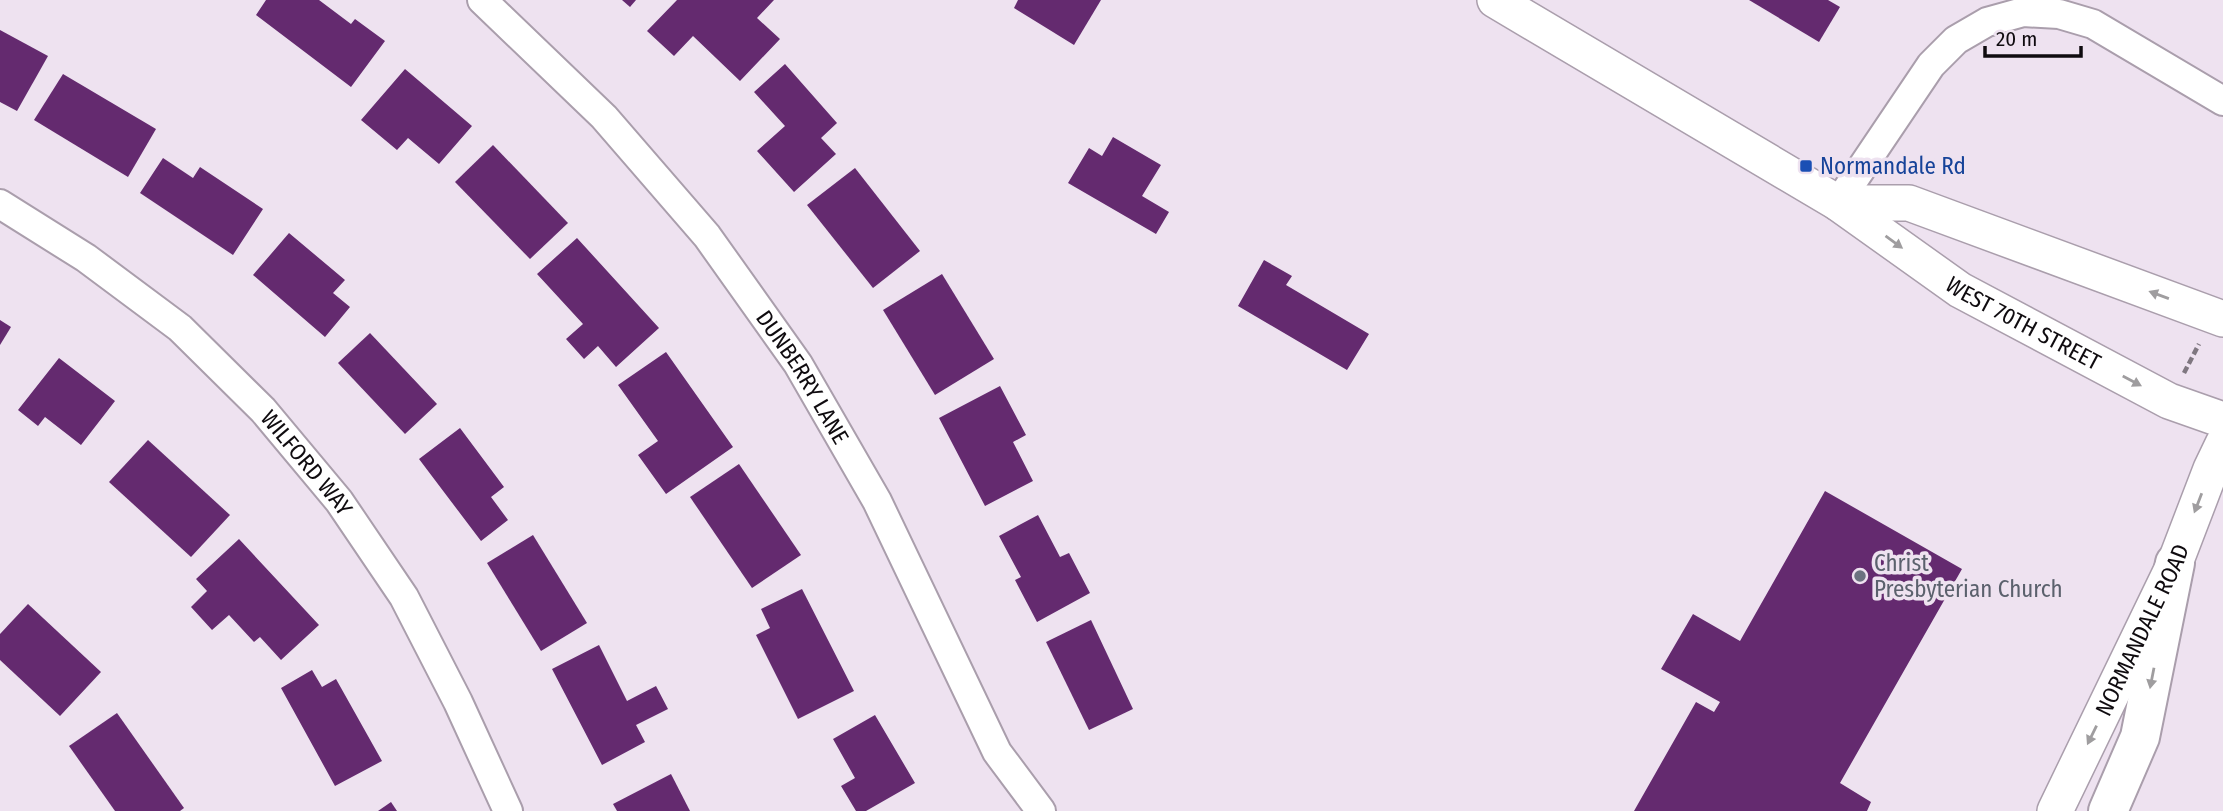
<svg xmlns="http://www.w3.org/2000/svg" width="2223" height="811" font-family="'Fira Sans Condensed',sans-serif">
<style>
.building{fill:#642a6f}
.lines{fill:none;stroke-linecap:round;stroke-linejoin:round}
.minor-casing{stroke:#aa9eac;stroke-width:32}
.tertiary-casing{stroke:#aa9eac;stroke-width:38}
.motorway-casing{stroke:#aa9eac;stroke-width:42}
.path{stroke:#7f7780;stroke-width:4.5;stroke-dasharray:7 3.5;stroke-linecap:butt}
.minor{stroke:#fff;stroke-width:28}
.tertiary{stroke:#fff;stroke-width:35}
.motorway{stroke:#fff;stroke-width:38}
.oneway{fill:#9f9d9f}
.transit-dot{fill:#1a4fb4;stroke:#eee2f0;stroke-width:2.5}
.worship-dot{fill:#6b7280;stroke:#eee2f0;stroke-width:2.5}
.labels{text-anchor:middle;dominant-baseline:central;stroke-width:7;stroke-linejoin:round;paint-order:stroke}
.transit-label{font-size:23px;fill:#164399;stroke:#eee2f0;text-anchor:start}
.street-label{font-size:23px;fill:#0f0b0f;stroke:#eee2f0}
.worship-label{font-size:23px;fill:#5b616d;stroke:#eee2f0;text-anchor:start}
</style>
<rect width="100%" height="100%" fill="#eee2f0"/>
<g class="building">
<polygon points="266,0 319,0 351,24 355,19 385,41 351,87 256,15"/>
<polygon points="622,0 636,0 630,7"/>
<polygon points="677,0 774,0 757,18 780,39 740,81 693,36 674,56 647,31"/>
<polygon points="1018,0 1101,0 1074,45 1014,8"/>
<polygon points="1749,0 1828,0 1840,7 1819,42"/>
<polygon points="0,30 48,56 17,111 0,102"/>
<polygon points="785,64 837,123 821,138 836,154 794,192 757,151 785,126 754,92"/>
<polygon points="405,69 472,126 439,164 408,138 397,150 361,120"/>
<polygon points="63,74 156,129 128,177 34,120"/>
<polygon points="1113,137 1161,165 1142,196 1169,212 1156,234 1068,183 1089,148 1102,156"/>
<polygon points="493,145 568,223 530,259 455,182"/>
<polygon points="163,158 193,178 200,167 263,209 233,255 140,193"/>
<polygon points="855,168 920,251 873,288 807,205"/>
<polygon points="289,233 345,280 333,293 350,307 325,337 253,275"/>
<polygon points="577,238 659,328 616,367 598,346 584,359 566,339 583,324 537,274"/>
<polygon points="1264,260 1292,276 1286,285 1369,334 1347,370 1238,306"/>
<polygon points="942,274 994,359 935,395 883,310"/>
<polygon points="0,320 11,327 0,345"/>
<polygon points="370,333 437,404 405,434 338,363"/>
<polygon points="666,352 733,447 666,494 638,455 658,441 618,385"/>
<polygon points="59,358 115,401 81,445 45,417 38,426 18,410"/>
<polygon points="1000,386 1026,435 1013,442 1033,481 985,506 939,418"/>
<polygon points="460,428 504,487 491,497 508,520 481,541 419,459"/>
<polygon points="148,440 230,515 191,557 109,482"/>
<polygon points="739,464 801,555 752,588 690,497"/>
<polygon points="1825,491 1962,569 1840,783 1871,802 1867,811 1634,811 1696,702 1714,712 1720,702 1661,669 1693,614 1740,641"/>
<polygon points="1038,515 1060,557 1069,553 1090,593 1037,622 1015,580 1021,577 999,536"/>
<polygon points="533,535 587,623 541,651 487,563"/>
<polygon points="239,539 319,625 281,660 260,637 254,642 229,615 212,630 191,607 207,591 196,579"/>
<polygon points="802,589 854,691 798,719 756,635 770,628 761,609"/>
<polygon points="28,604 101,672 60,716 0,660 0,634"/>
<polygon points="1091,620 1133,709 1089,730 1046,642"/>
<polygon points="599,645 627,701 656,686 668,709 636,725 645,742 602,765 552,669"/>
<polygon points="312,670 322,687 336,679 382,761 335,786 281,688"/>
<polygon points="117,713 184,808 180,811 115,811 69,746"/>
<polygon points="875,715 915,783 866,811 856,811 841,786 855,778 833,739"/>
<polygon points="671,774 690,811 617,811 613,804"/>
<polygon points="391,802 397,811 378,811"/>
</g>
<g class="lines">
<defs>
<g id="minor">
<path id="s1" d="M 482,0 L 604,117 L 707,236 L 798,364 L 877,501 L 997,752 L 1041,811"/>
<polyline points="1838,203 1931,65 1956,40 1987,22 2023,12 2059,14 2093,24 2223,101"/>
<path id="s2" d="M 0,204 L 86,258 L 180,328 L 263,410 L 339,501 L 404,597 L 458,702 L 508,811"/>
</g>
<g id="tertiary">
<path id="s3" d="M 1495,0 L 1838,203 L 1960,290 L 2169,401 L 2223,420"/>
<polyline points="1838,203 1909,203 2223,319"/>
<path id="s4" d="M 2055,811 L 2175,563 L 2211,469 L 2223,444"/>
</g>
<polyline id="motorway" points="2108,811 2140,737 2175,563"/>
</defs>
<use href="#minor" class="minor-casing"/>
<use href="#tertiary" class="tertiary-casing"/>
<use href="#motorway" class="motorway-casing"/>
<polyline class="path" points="2184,373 2199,344"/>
<use href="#minor" class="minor"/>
<use href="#tertiary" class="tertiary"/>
<use href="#motorway" class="motorway"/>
</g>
<defs><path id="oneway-solid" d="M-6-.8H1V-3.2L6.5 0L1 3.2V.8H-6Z" transform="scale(1.75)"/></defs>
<g class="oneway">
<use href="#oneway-solid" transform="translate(1894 242) rotate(36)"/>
<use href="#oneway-solid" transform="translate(2159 295) rotate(-160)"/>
<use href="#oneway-solid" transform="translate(2132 381) rotate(28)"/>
<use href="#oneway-solid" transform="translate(2198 503) rotate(111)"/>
<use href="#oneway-solid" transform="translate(2152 678) rotate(101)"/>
<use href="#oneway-solid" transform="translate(2092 735) rotate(116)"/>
</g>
<rect class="transit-dot" x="1799" y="159" width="14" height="14" rx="3.5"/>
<circle class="worship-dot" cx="1860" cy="576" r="7"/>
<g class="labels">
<g class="transit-label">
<text x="1820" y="166">Normandale Rd</text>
</g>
<g class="street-label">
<text stroke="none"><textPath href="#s3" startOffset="620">WEST 70TH STREET</textPath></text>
<text stroke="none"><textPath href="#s1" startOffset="497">DUNBERRY LANE</textPath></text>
<text stroke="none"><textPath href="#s2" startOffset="404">WILFORD WAY</textPath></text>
<text stroke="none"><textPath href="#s4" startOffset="201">NORMANDALE ROAD</textPath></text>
</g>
<g class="worship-label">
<text x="1874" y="563">Christ<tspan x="1874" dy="26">Presbyterian Church</tspan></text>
</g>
</g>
<path d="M1985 46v10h96v-10" fill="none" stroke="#0f0b0f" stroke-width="3.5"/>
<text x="1996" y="46" font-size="21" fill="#0f0b0f" stroke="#eee2f0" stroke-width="5" paint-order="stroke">20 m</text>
</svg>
